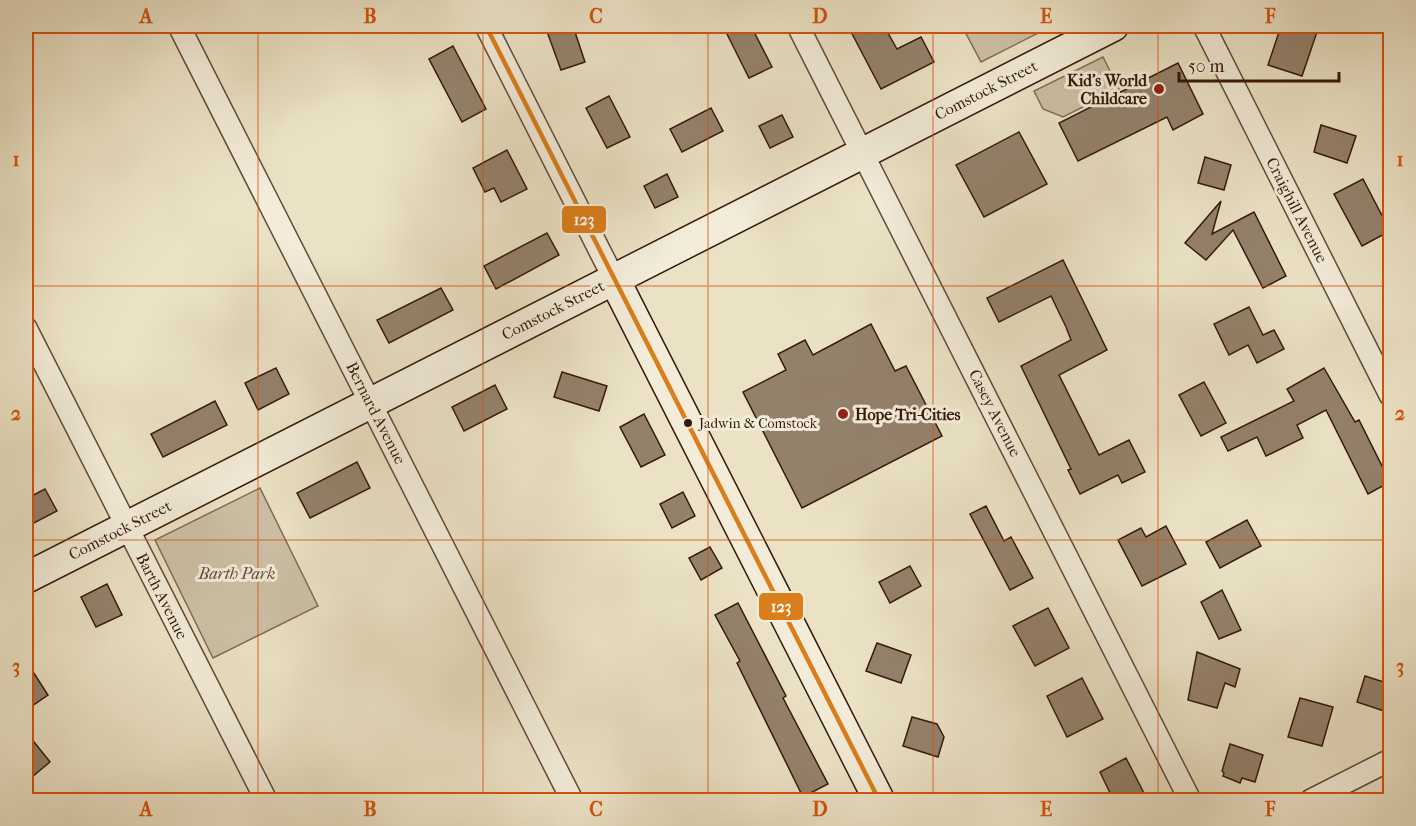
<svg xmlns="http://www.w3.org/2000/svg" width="1416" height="826" font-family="'IM FELL French Canon',serif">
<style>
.green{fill:#ccc0a5;stroke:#816c58;stroke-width:1.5}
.building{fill:#94816c;stroke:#36180b;stroke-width:1.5}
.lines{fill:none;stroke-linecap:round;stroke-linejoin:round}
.street-casing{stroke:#634a3a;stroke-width:24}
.secondary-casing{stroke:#36180b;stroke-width:33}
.street{stroke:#f2ecd9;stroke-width:21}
.secondary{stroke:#f2ecd9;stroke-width:30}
.bus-1-casing{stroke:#f2ecd9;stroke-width:9}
.bus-1{stroke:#da7d1b;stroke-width:4.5}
.grid{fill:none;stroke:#d6520c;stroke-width:1.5;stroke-opacity:0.55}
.poi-dot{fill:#8f2418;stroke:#f2ecd9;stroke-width:2}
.bus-dot{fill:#36180b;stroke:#f2ecd9;stroke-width:2}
.labels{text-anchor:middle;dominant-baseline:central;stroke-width:6;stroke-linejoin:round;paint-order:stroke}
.bus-label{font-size:14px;fill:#36180b;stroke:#f2ecd9;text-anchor:start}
.poi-label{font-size:16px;font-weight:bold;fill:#36180b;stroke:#f2ecd9;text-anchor:end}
.street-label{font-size:16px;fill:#36180b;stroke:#f2ecd9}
.park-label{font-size:16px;font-style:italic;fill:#634a39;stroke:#f2ecd9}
.line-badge{stroke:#f2ecd9;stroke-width:2}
.badge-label{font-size:16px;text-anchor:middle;font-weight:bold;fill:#fff}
.neatline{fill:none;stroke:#d6520c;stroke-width:2}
.grid-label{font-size:20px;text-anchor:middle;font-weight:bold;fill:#d6520c}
</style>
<rect width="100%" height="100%" fill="#ebe2c5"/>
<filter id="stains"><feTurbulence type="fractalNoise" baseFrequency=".00333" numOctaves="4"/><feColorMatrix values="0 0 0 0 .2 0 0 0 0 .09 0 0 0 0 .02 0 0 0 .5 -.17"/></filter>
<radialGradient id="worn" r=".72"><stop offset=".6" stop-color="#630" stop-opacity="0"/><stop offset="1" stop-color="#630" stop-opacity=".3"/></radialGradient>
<g class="green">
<polygon points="962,26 1052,26 981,62"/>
<polygon points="1103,57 1119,89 1063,117 1043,109 1034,91"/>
<polygon points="260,488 318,606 213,658 155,540"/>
</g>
<g class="building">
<polygon points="545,26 573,26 585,62 561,70"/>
<polygon points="723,26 751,26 772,67 749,78"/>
<polygon points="848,26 884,26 897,49 921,37 934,62 881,89"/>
<polygon points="1281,26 1319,26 1302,76 1268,65"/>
<polygon points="453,46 486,109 462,122 429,59"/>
<polygon points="1178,63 1203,114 1173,130 1167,117 1078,161 1059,123"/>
<polygon points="609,96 630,137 607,148 586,108"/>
<polygon points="711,108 723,131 682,152 670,129"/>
<polygon points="782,115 793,137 770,148 759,126"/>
<polygon points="1321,125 1356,136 1347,163 1314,152"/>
<polygon points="1019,132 1047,184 984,217 956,165"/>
<polygon points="507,150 527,189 501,202 494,188 485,192 473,168"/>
<polygon points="1205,157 1231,165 1224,190 1198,183"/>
<polygon points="667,174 678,197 655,208 644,186"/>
<polygon points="1363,179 1390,231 1362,246 1334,194"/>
<polygon points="1221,201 1212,234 1254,212 1286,276 1263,288 1233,230 1206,260 1185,243"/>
<polygon points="547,233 559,255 496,289 484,266"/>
<polygon points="1063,260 1107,350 1059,375 1099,455 1129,440 1145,472 1122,483 1118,475 1080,494 1068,470 1071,469 1021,366 1071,340 1066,327 1051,296 999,322 987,298"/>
<polygon points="441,288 453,310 389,343 377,320"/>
<polygon points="1249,307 1263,335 1274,330 1284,349 1257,363 1248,345 1229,355 1214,324"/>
<polygon points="871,324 895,371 906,366 942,436 802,508 743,392 786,370 778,354 805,340 813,355"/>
<polygon points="276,368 289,394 258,410 245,383"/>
<polygon points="1324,368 1355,422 1359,420 1390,482 1368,494 1326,410 1297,425 1303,438 1266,456 1257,437 1228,451 1221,437 1294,401 1287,389"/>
<polygon points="562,372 607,386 599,411 554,397"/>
<polygon points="1204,382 1226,423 1201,436 1179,395"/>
<polygon points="495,385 507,409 464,431 452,407"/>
<polygon points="215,401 227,425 163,457 151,434"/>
<polygon points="644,414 665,455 641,467 620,427"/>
<polygon points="357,462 370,488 310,518 297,493"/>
<polygon points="45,489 57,511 26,527 26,499"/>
<polygon points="683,492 695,516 672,528 660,504"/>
<polygon points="986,506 1004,541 1011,537 1033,578 1010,590 970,514"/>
<polygon points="1247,520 1261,546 1220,568 1206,542"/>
<polygon points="1166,526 1186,564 1142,586 1118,540 1141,528 1146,537"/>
<polygon points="710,547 722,568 701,580 689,558"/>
<polygon points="910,566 921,586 890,603 879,582"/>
<polygon points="107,584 122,615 96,627 81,597"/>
<polygon points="1222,590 1241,630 1219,639 1201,602"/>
<polygon points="738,603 786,696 783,698 828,784 803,797 737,663 740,661 715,615"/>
<polygon points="1048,608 1069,648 1035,666 1013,626"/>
<polygon points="877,643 911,655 901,683 866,671"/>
<polygon points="1197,652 1240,669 1235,687 1225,683 1217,708 1188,700"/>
<polygon points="26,661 48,695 26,710"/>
<polygon points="1365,676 1390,684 1390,713 1357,702"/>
<polygon points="1082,678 1103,719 1067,737 1047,696"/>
<polygon points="1300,698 1333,707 1322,746 1288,737"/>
<polygon points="912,717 937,724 944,737 938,757 903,746"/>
<polygon points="26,732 50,762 26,782"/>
<polygon points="1230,744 1263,755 1255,782 1242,778 1240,783 1223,776 1224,773 1222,771"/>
<polygon points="1126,758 1148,801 1114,801 1100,772"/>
</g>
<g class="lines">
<defs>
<g id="street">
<polyline points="179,26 572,800"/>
<polyline points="486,26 614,279"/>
<polyline points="798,26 1190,800"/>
<polyline points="1204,26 1390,395"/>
<polyline points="26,328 266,800"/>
<polyline points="1311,800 1390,760"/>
</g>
<g id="secondary">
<polyline points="614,279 879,800"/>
<polyline points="26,578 1113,26"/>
</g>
</defs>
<use href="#street" class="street-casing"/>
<use href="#secondary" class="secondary-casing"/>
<use href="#street" class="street"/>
<use href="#secondary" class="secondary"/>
<defs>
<polyline id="bus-1" points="486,26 879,800"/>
</defs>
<use href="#bus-1" class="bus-1-casing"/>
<use href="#bus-1" class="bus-1"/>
</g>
<path class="grid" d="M 258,26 L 258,800M 483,26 L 483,800M 708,26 L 708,800M 933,26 L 933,800M 1158,26 L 1158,800M 26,286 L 1390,286M 26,540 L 1390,540"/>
<g class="poi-dot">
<circle cx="1159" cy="89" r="6"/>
<circle cx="843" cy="414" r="6"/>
</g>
<circle class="bus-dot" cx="688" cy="423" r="5"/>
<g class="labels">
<g class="bus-label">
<text x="699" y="423">Jadwin &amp; Comstock</text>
</g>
<g class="poi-label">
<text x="1147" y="80">Kid's World<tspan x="1147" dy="18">Childcare</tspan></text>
<text x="855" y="414" text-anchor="start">Hope Tri-Cities</text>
</g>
<g class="street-label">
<text transform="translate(986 90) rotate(-27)">Comstock Street</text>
<text transform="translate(1297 210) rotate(63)">Craighill Avenue</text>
<text transform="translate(553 310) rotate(-27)">Comstock Street</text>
<text transform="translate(376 413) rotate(63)">Bernard Avenue</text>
<text transform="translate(995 413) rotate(63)">Casey Avenue</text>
<text transform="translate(120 530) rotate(-27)">Comstock Street</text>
<text transform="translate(162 596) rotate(63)">Barth Avenue</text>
</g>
<g class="park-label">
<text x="237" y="573">Barth Park</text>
</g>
</g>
<g class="line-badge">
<rect x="561" y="205" width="46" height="29" rx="6" fill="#da7d1b"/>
<rect x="758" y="592" width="46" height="29" rx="6" fill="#da7d1b"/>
</g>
<g class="badge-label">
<text x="584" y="225">123</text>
<text x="781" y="612">123</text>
</g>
<rect width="1416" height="826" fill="none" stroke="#ebe2c5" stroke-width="66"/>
<path d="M1179 72v9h160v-9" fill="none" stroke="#36180b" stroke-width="3"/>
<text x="1188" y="72" font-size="18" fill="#36180b" stroke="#f2ecd9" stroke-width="4.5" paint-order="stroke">50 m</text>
<rect x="33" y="33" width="1350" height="760" class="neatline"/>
<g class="grid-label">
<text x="146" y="23">A</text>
<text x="370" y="23">B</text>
<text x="596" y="23">C</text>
<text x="820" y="23">D</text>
<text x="1046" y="23">E</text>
<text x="1270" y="23">F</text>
<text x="16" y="166">1</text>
<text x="1400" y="166">1</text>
<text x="16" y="420">2</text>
<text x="1400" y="420">2</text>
<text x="16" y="673">3</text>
<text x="1400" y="673">3</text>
<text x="146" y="816">A</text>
<text x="370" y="816">B</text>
<text x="596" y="816">C</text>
<text x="820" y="816">D</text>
<text x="1046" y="816">E</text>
<text x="1270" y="816">F</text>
</g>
<rect width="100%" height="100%" filter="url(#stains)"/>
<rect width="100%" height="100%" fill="url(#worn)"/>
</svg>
